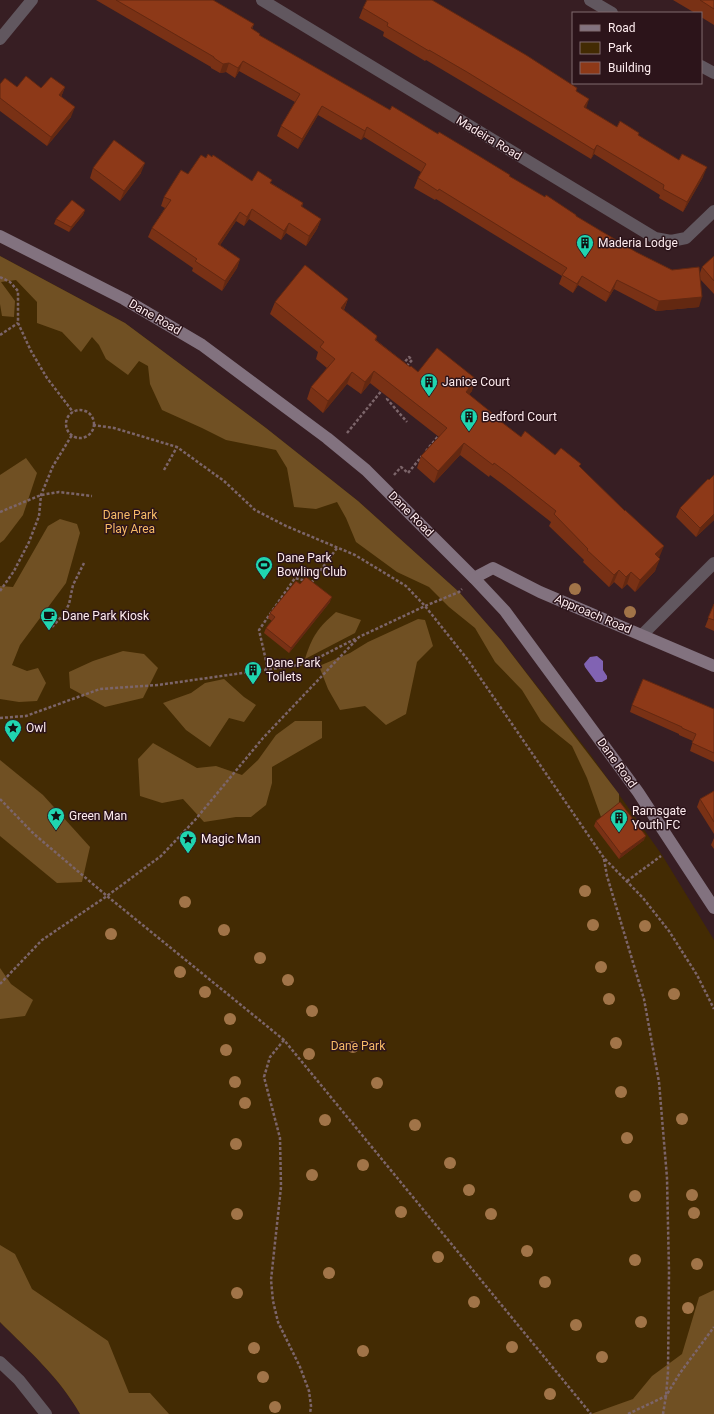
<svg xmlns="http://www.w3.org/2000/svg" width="714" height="1414" font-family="Roboto,sans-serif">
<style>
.green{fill:#432b03}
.forest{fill:#705023}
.water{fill:#8163b3}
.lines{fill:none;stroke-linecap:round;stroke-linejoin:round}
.path{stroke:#7c656a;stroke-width:2.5;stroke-dasharray:3 2;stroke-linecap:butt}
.street{stroke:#61575f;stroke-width:12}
.secondary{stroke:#82727f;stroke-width:12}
.tree{fill:#a17448}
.wall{fill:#793115}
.shaded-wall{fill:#632811}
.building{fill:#8d3918;stroke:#632811}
.labels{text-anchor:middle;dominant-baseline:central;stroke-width:3;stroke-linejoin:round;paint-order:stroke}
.street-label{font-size:12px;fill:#fdebee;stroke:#2c141a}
.poi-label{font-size:12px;fill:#fdebee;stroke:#2c141a;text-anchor:start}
.park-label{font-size:12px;fill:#f7ba67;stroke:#2c141a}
</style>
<rect width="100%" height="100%" fill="#371e23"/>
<path class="green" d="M 0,256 L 125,323 L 266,428 L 358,501 L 459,592 L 501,640 L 590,754 L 662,855 L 714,940 L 714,1414 L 80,1414 C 60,1378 29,1351 0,1322 Z"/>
<g class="forest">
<polygon points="0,256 125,323 266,428 358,501 459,592 501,640 619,794 619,805 601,817 587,778 572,746 541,721 522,690 495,662 475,628 449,607 429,587 397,572 356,542 346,518 337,502 316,509 294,507 287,468 276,450 226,440 202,428 162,410 150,384 148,366 139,361 128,375 106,359 99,345 92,337 81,352 62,332 37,323 37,302 16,280 1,282 15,301 14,317 2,316 0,304"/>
<polygon points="26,458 37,473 23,515 4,540 0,543 0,475"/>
<polygon points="60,519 77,524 80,533 66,583 20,645 12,665 27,671 38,668 46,683 37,701 19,702 0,699 0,586 13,587 48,526"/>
<path d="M 336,612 L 361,620 L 355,633 L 305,659 C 312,636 318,628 336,612 Z"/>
<polygon points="418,619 425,620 433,646 417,662 406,714 386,725 365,706 340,710 328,689 319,666 350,653 368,642"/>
<polygon points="123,651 144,654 158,668 143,698 105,707 70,688 69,672 93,661"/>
<polygon points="224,679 244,697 256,705 244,722 229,718 210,747 186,730 163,703 191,693 205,683"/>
<polygon points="295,721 322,721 322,738 272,767 272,783 266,805 251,817 236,817 204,822 183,799 162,803 140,796 138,759 153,743 197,768 216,766 242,775 258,760 276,735"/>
<polygon points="0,760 43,795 90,847 82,882 57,883 0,836"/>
<polygon points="0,968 11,984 33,1000 25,1016 0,1019"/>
<path d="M 0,1245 L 15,1254 L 32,1289 L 108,1341 L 129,1393 L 150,1393 L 169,1414 L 80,1414 C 60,1378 29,1351 0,1322 Z"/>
<polygon points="714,1290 714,1414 591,1414 633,1399 652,1376 682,1354 699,1297"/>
</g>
<polygon class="water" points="597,656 603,661 603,670 607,676 607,679 602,682 596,682 585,667 584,664 590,657"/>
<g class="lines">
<g class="path">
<polyline points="0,277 10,282 18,291 18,323 31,351 47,378 73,412"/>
<polyline points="0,335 18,323"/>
<polyline points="402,365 409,357 412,360 406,367"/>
<polyline points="391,395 387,399 407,422"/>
<circle cx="80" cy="424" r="14"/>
<polyline points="93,425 114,428 177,447 224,481 255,510 286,526 355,555 406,586 425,606 468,660 604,858 643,898 669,931 697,975 714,1009"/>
<polyline points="347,433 383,389"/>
<polyline points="426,451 440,434"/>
<polyline points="164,470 177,447"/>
<polyline points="394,475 401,467 408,473 422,456"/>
<polyline points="0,512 41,495 59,492 92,496"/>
<polyline points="311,582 312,582 337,548"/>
<polyline points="0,591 14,571 29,542 39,516 41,495 53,466 72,435"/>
<polyline points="52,627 64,614 69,604 73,585 84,563"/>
<polyline points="266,670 267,665 259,630 295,578 306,581"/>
<polyline points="0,718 26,716 100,689 158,685 306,664 357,638"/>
<polyline points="0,799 34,834 107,896 284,1040 591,1414"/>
<polyline points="604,859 607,876 644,999 659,1082 667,1178 669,1272 668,1372 666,1396 663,1414"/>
<polyline points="627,881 661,856"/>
<polyline points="0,984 42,940 107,896 161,856 195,820 263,738 359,637 425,606 459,592 462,589"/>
<polyline points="284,1040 270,1057 264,1077 280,1138 281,1187 271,1280 273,1301 278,1322 300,1367 309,1391 311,1406 310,1414"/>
<polyline points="628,1414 666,1396 680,1373 714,1327"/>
</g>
<g class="street">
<polyline points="262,0 655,238 671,241 686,238 714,211"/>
<polyline points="590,0 612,13"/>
<polyline points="0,39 32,0"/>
<polyline points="701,66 714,73"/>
<polyline points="642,635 714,563"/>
<polyline points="0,1362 19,1380 46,1414"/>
</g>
<g class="secondary">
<polyline points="0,236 124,299 202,345 327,438 366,470 474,578 505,611 638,792 714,908"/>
<polyline points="474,578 493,568 540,592 714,666"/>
</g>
</g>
<g class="tree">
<circle cx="575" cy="589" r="6"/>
<circle cx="630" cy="612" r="6"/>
<circle cx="585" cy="891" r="6"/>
<circle cx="185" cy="902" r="6"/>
<circle cx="593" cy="925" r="6"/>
<circle cx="645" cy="926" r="6"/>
<circle cx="224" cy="930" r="6"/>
<circle cx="111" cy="934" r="6"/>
<circle cx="260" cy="958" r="6"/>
<circle cx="601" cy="967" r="6"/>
<circle cx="180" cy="972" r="6"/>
<circle cx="288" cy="980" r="6"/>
<circle cx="205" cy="992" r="6"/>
<circle cx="674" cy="994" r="6"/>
<circle cx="609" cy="999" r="6"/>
<circle cx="312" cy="1011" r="6"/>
<circle cx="230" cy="1019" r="6"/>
<circle cx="616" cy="1043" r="6"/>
<circle cx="353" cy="1047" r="6"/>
<circle cx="226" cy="1050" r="6"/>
<circle cx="309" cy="1054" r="6"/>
<circle cx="235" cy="1082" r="6"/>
<circle cx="377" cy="1083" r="6"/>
<circle cx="621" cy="1092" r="6"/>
<circle cx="245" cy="1103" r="6"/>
<circle cx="682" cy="1119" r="6"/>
<circle cx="325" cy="1120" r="6"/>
<circle cx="415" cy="1125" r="6"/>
<circle cx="627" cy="1138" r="6"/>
<circle cx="236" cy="1144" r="6"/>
<circle cx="450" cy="1163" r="6"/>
<circle cx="363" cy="1165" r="6"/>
<circle cx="312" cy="1175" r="6"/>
<circle cx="469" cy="1190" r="6"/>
<circle cx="692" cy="1195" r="6"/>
<circle cx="635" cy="1196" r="6"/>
<circle cx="401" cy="1212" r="6"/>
<circle cx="694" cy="1213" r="6"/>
<circle cx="237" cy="1214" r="6"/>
<circle cx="491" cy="1214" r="6"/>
<circle cx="527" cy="1251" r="6"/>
<circle cx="438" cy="1257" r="6"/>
<circle cx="635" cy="1260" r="6"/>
<circle cx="697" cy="1264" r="6"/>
<circle cx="329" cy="1273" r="6"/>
<circle cx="545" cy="1282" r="6"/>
<circle cx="237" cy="1293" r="6"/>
<circle cx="474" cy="1302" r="6"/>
<circle cx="688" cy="1308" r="6"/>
<circle cx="641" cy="1322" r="6"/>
<circle cx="576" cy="1325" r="6"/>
<circle cx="512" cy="1347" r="6"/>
<circle cx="254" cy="1348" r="6"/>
<circle cx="363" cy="1351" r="6"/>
<circle cx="602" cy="1357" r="6"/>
<circle cx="263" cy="1377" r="6"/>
<circle cx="550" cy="1394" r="6"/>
<circle cx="275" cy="1407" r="6"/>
</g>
<g class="wall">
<polygon points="96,0 213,0 254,24 252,29 259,35 390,110 438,134 509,176 636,252 672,270 700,273 702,267 714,256 714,294 700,279 699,307 656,311 614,289 606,302 578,285 573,293 559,284 562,276 436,199 435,200 414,188 418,178 421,172 364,137 361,140 318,115 298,149 277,136 281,126 295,102 239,71 235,78 226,72 220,73 211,68 211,67"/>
<polygon points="673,0 714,0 714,25 701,17 701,13 695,13"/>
<polygon points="363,8 576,91 586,108 617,127 639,133 638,136 703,177 683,212 659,198 660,195 594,154 591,159 463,82 426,60 425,61 383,36 384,32 359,18"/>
<polygon points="0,84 17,87 41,88 65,87 61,97 71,117 47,146 0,111"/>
<polygon points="206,158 252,181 271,183 303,203 302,207 321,219 317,229 306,246 286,233 281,240 249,219 244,226 236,221 220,245 240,259 237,268 222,291 192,271 193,268 148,237 152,228 165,208 161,206 164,197"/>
<polygon points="93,168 141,173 120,201 90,178"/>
<polygon points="85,210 83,215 69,232 54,224 56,219"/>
<polygon points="348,299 344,310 377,336 376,340 410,367 418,372 472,391 469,394 491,414 521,437 555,455 580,467 659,558 655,571 635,592 627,584 622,589 614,582 609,587 583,562 584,560 549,526 551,522 505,486 490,475 489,477 460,455 434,483 417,468 421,456 439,437 370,383 361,394 347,384 323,413 307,399 311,387 327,368 316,359 318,352 270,314 275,302"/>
<polygon points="714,475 714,520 696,537 676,517 680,508"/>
<polygon points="300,584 330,602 289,653 264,633 266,628 272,621 268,618 270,613"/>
<polygon points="714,604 714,631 705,627"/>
<polygon points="632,705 714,709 714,762 690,751 693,741 679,735 679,734 630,712"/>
<polygon points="714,791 714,834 697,807 700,799"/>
<polygon points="596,821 644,840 619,859 594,826"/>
<polygon points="714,838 714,849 711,845"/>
</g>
<g class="shaded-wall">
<polygon points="243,61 239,71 235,78 238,68"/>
<polygon points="229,63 226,72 220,73 223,64"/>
<polygon points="65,87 61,97 59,95"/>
<polygon points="589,99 586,109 584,107"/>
<polygon points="322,106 318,115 298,149 302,139"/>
<polygon points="75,107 71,117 47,146 51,137"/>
<polygon points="367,127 364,137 361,140 365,131"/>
<polygon points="597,145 594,154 591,159 594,150"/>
<polygon points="145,163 141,173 120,201 124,191"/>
<polygon points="707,167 703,177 683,212 687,202"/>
<polygon points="252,209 249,219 244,226 247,217"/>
<polygon points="85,210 83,215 69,232 71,227"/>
<polygon points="240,212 236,221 215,253 218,244"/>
<polygon points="321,219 317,229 306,246 309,236"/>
<polygon points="289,223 286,233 281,240 284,231"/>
<polygon points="240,259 237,268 222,291 225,281"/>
<polygon points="582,276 578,285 573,293 577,284"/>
<polygon points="617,280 614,289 606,302 610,293"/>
<polygon points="702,297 699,307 656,311 659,301"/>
<polygon points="348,299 343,311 341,308"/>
<polygon points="374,371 370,383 361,394 365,382"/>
<polygon points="352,372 347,384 323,413 328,401"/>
<polygon points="476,379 472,391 462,404 466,392"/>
<polygon points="464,443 460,455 434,483 438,471"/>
<polygon points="714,514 714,520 696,537 700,528"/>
<polygon points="664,546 659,558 651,566 655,554"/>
<polygon points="660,559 655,571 635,592 640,580"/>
<polygon points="619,570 614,582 609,587 614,575"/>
<polygon points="631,572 627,584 622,589 626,577"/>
<polygon points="332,597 330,602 289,653 291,648"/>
<polygon points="646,836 644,840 619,859 621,854"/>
</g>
<g class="building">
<polygon points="116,0 213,0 254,24 251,28 260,34 259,35 390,110 392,106 438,134 439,132 479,156 510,175 509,176 545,197 546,195 576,215 576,216 636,252 672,270 699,267 702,297 659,301 617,280 610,293 582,276 577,284 562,275 567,268 439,189 438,191 418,178 426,164 367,127 365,131 322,106 302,139 281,126 300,94 243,61 238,68 229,63 223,64 214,58 214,57"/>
<polygon points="367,0 432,0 526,55 577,88 576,91 589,99 584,107 617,127 620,121 639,133 638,135 679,160 682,154 707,167 687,202 663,189 664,185 597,145 594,150 467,72 429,50 429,51 387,26 388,23 363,8"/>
<polygon points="700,0 714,0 714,9"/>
<polygon points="26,76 41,88 51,77 65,87 59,95 75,107 51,137 0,98 0,84 5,78 17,87"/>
<polygon points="114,140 145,163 124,191 93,168"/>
<polygon points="208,154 212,157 213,155 252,181 258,171 272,180 270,183 303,203 301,206 321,219 309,236 289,223 284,231 252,209 247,217 240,212 218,244 240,259 225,281 195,261 197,259 152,228 171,200 164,197 181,170 188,174 201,155 206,158"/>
<polygon points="72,200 85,210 71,227 56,219"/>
<polygon points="714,256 714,281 702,267"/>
<polygon points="305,265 348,299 341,308 377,336 375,340 410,367 411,366 418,372 437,348 476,379 466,392 492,413 491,414 521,437 525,431 555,455 561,448 581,464 579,466 625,511 625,510 664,546 655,554 660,559 640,580 631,572 626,577 619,570 614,575 587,550 588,549 554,514 556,511 509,474 494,463 493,465 464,443 438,471 421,456 447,428 374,371 365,382 352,372 328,401 311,387 335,359 320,347 324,342 275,302"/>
<polygon points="714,475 714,514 700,528 680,508 708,479 709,480"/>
<polygon points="306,577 332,597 291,648 266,628 275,617 270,613 296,581 300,584"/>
<polygon points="714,604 714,620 708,618"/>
<polygon points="643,679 714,709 714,753 692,743 696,734 682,728 682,727 632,705"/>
<polygon points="714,791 714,822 700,799"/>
<polygon points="620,802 646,836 621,854 596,821"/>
</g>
<defs>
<symbol id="building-pin" viewBox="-11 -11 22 30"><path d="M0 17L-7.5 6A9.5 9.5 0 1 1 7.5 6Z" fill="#20d5b0" stroke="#2c141a"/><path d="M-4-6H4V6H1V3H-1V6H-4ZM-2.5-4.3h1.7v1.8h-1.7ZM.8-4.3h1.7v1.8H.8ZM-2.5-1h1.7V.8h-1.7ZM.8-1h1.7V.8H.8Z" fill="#111"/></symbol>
<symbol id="stadium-pin" viewBox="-11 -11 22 30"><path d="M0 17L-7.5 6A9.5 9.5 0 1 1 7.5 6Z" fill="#20d5b0" stroke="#2c141a"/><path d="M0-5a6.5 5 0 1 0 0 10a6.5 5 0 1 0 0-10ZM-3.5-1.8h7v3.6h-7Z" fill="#111"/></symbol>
<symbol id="cafe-pin" viewBox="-11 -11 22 30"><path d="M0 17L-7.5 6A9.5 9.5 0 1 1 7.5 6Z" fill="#20d5b0" stroke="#2c141a"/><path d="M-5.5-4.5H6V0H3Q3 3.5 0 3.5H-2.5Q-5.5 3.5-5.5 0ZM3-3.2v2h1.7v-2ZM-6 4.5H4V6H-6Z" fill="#111"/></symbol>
<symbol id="sight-pin" viewBox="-11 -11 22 30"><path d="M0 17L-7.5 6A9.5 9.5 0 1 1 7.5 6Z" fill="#20d5b0" stroke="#2c141a"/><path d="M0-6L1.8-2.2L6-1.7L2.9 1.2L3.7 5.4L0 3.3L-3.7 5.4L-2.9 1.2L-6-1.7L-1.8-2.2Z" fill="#111"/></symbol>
</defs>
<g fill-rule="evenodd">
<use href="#building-pin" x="575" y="233" width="20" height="27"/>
<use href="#building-pin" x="419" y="372" width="20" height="27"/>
<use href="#building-pin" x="459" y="407" width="20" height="27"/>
<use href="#stadium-pin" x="254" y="555" width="20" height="27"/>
<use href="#cafe-pin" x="39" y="606" width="20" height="27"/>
<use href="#building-pin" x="243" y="660" width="20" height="27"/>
<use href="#sight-pin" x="3" y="718" width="20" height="27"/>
<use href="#sight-pin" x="46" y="806" width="20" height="27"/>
<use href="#building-pin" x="609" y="808" width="20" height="27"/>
<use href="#sight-pin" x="178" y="829" width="20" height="27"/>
</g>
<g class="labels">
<g class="street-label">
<text transform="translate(489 138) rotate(31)">Madeira Road</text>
<text transform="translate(155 317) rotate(30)">Dane Road</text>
<text transform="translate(411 514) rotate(45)">Dane Road</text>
<text transform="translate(593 614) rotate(23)">Approach Road</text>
<text transform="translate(617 763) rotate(54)">Dane Road</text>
</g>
<g class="poi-label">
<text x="598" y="243">Maderia Lodge</text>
<text x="442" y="382">Janice Court</text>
<text x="482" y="417">Bedford Court</text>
<text x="277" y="558">Dane Park<tspan x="277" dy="14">Bowling Club</tspan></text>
<text x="62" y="616">Dane Park Kiosk</text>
<text x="266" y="663">Dane Park<tspan x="266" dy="14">Toilets</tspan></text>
<text x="26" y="728">Owl</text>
<text x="632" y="811">Ramsgate<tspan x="632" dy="14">Youth FC</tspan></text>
<text x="69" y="816">Green Man</text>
<text x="201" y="839">Magic Man</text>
</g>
<g class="park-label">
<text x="130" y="515">Dane Park<tspan x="130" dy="14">Play Area</tspan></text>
<text x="358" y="1046">Dane Park</text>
</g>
</g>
<rect x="572" y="12" width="130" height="72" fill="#2c141a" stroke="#806a6f"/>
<rect x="580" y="25" width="20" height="6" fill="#82727f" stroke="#806a6f"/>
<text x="608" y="32" font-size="12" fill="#fdebee">Road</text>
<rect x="580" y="42" width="20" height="12" fill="#432b03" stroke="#806a6f"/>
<text x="608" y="52" font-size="12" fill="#fdebee">Park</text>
<rect x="580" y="62" width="20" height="12" fill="#8d3918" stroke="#806a6f"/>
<text x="608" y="72" font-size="12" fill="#fdebee">Building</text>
</svg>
